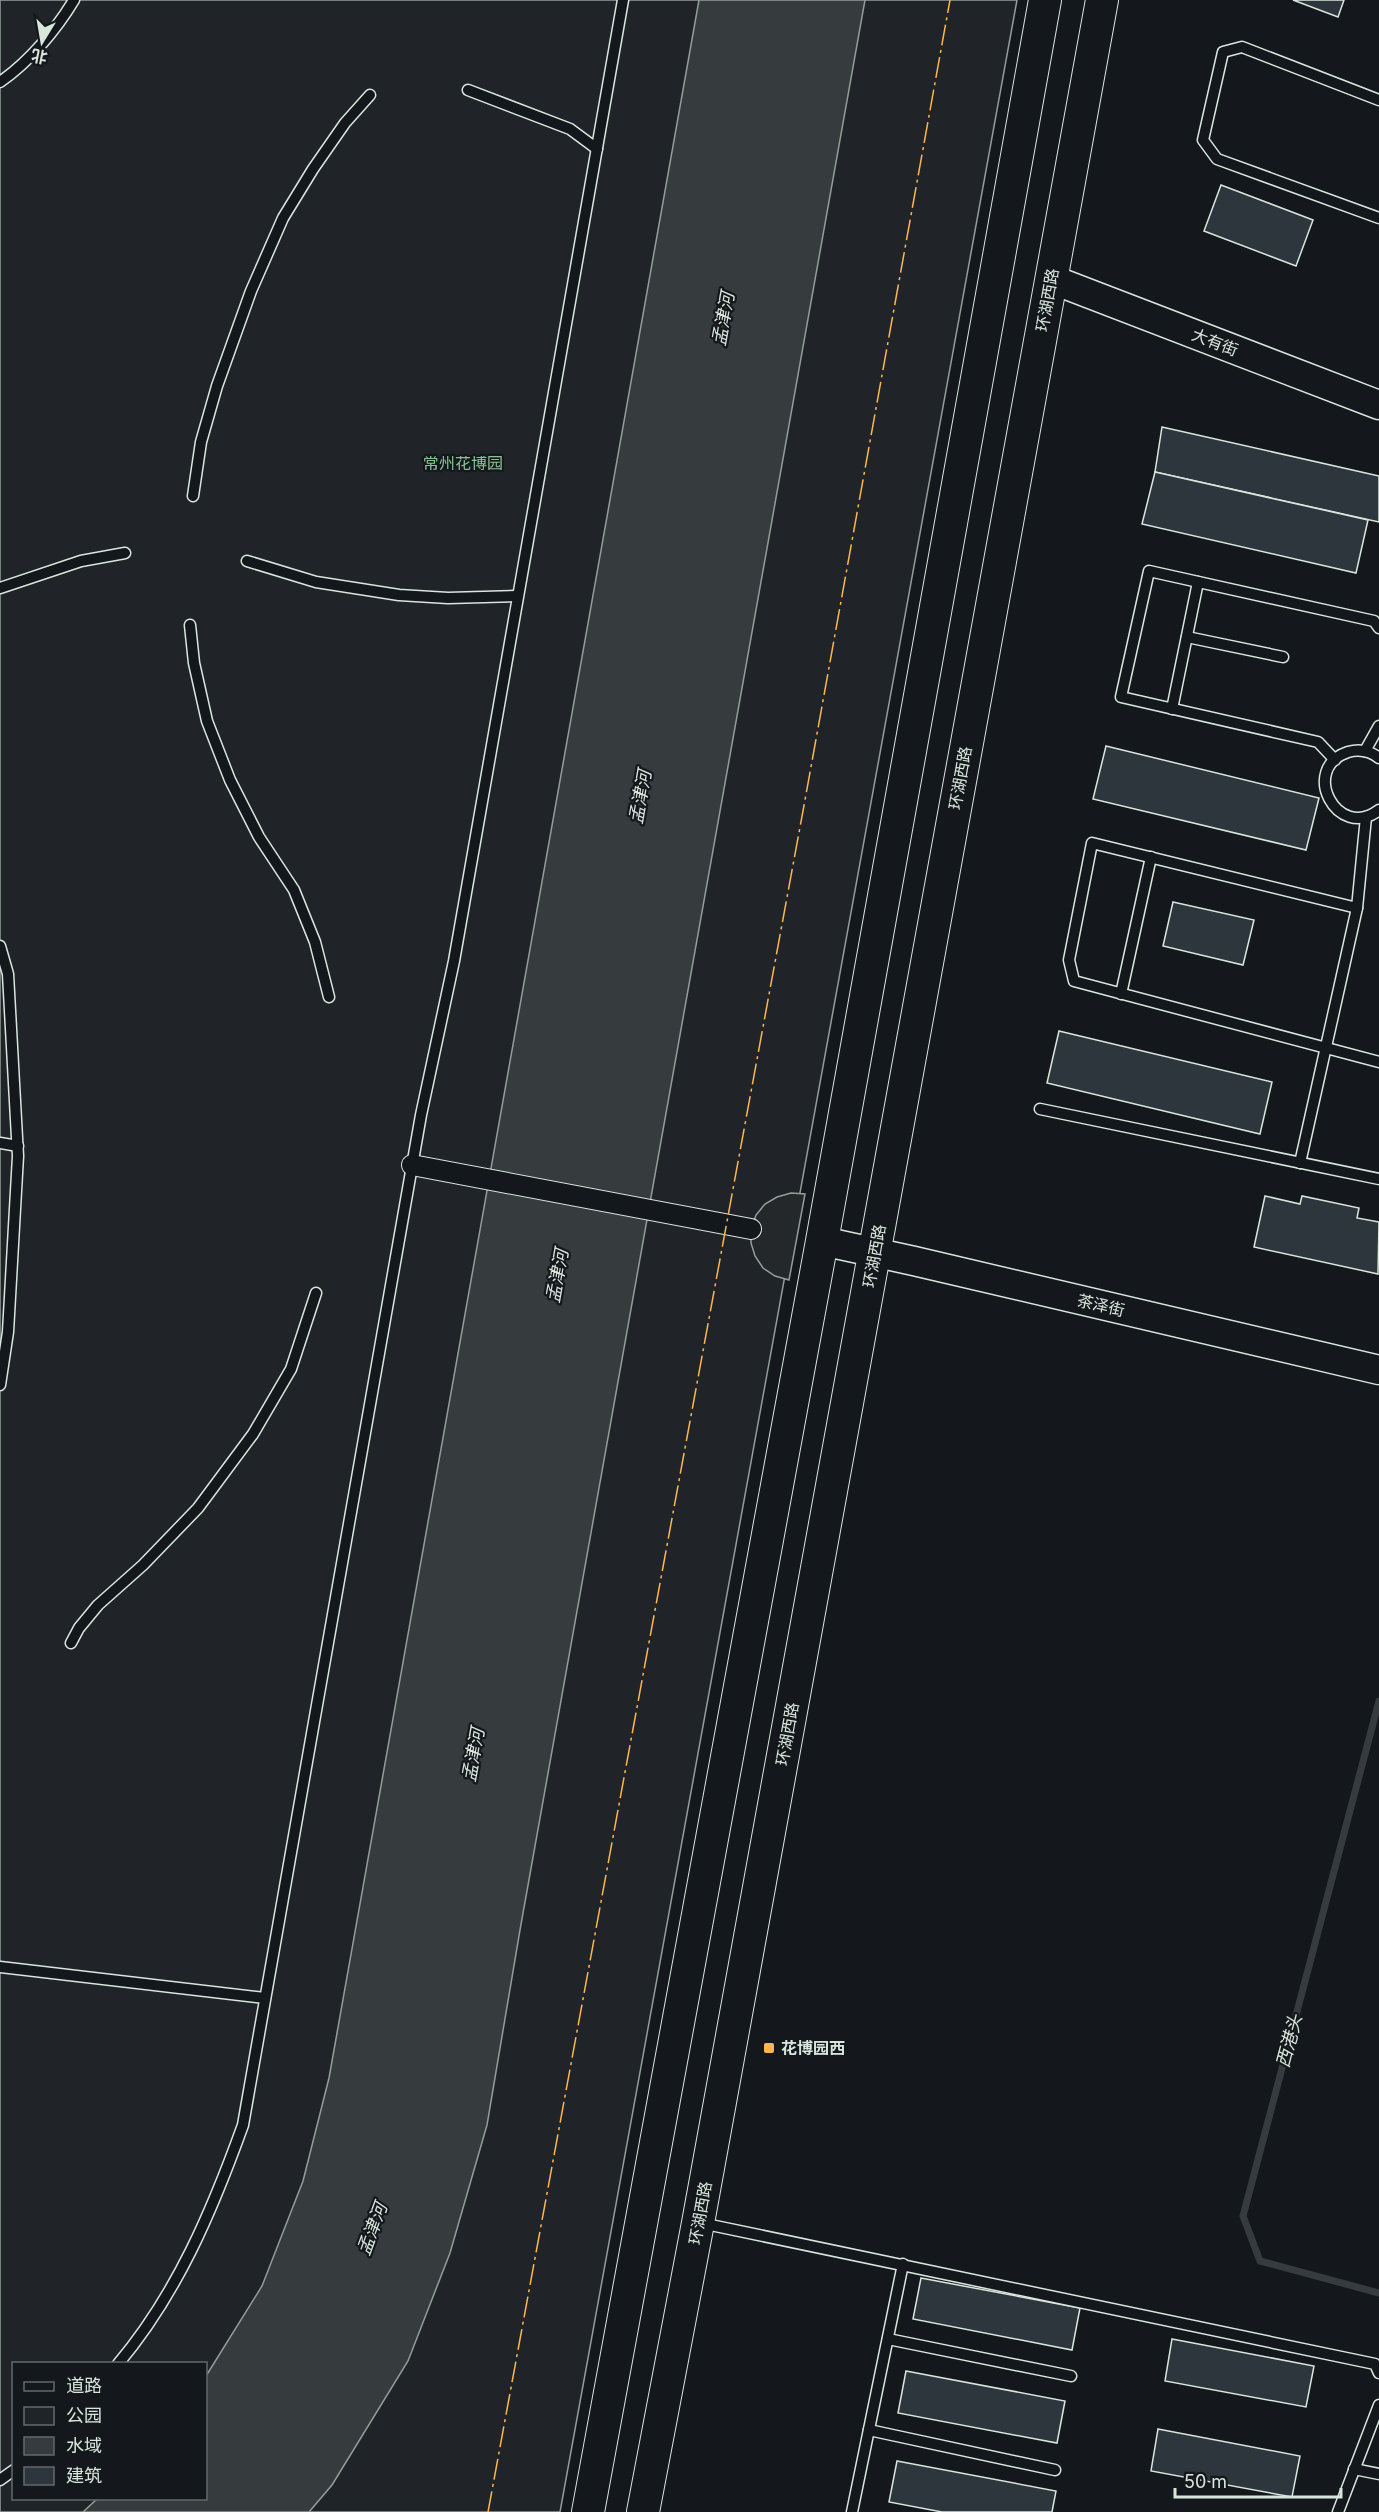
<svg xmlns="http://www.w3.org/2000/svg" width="1379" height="2512" font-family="Inter,'Noto Sans SC',sans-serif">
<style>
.green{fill:#202428;stroke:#939e99;stroke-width:1.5;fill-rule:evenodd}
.parking{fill:#24282b;stroke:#939e99;stroke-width:1.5}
.water{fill:#363b3e;stroke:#939e99;stroke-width:1.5}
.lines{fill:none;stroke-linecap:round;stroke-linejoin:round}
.stream{stroke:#363b3e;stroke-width:7}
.building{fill:#2c363c;stroke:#d8e6dc;stroke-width:1.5}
.lane-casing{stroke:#d8e6dc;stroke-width:13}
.street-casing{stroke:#d8e6dc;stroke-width:22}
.secondary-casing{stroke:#d8e6dc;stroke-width:31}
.primary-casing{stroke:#d8e6dc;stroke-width:34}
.lane{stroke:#14181c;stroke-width:10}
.street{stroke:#14181c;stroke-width:20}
.secondary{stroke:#14181c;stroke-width:28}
.primary{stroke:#14181c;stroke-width:32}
.power{stroke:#ffb74d;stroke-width:1.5;stroke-dasharray:21 4.5 3 4.5;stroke-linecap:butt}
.poi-dot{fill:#ffb74d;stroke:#14181c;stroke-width:2}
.labels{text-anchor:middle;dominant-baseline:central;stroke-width:4.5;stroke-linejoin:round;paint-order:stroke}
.street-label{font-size:16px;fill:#d8e6dc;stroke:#14181c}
.park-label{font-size:16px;fill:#8ac095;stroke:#14181c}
.poi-label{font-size:16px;font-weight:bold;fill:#d8e6dc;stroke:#14181c;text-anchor:start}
.water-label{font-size:18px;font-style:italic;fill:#d8e6dc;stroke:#14181c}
</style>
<rect width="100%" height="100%" fill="#14181c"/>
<path class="green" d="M 0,0 L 1017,0 L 560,2512 L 0,2512 ZM 14,2364 L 206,2364 L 206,2498 L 14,2498 Z"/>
<polygon class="parking" points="791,1193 805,1194 789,1280 775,1276 763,1268 755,1256 751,1243 751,1229 756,1215 765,1204 777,1197"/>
<polygon class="water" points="699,0 865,0 520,1930 487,2125 450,2253 408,2361 332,2485 309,2512 83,2512 97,2499 206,2498 206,2376 262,2286 303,2181 329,2078"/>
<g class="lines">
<polyline class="stream" points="1379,1701 1243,2216 1260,2261 1379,2293"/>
</g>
<g class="building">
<polygon points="1293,0 1344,0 1338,17"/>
<polygon points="1221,185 1313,220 1296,266 1204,231"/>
<polygon points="1162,427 1379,476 1379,522 1155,472"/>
<polygon points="1155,472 1368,520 1356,573 1142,524"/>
<polygon points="1106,746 1319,798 1306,850 1093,799"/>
<polygon points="1173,902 1254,920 1243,965 1163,946"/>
<polygon points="1059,1031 1272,1082 1260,1134 1047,1083"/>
<polygon points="1265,1196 1300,1204 1302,1196 1359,1208 1357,1218 1379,1222 1378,1274 1254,1247"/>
<polygon points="921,2278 1080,2308 1072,2350 913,2319"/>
<polygon points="1172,2339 1314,2366 1306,2407 1165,2381"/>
<polygon points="906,2371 1065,2401 1057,2443 898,2413"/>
<polygon points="1158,2429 1300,2456 1292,2497 1151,2471"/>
<polygon points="897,2461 1056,2491 1052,2512 942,2512 889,2502"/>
</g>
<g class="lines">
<defs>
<g id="lane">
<path d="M 0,82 C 29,62 56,30 74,0"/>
<polyline points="468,90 570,129 597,149"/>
<polyline points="1379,100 1242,47 1223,52 1203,140 1217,159 1379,218"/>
<polyline points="193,496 201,442 217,386 251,291 283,218 313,169 345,123 370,95"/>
<polyline points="247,561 316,582 399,595 448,598 517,596"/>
<polyline points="0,588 81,561 125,553"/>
<polyline points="190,625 194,663 207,721 230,780 259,837 294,890 315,942 329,997"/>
<polyline points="1187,637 1283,657"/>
<polyline points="1172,709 1198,582"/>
<polyline points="1365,751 1379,726"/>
<path d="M 1379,758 C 1370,751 1359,749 1348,752 C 1299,768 1337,842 1379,810"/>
<polyline points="1335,760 1318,742 1121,697 1149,571 1374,621 1379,628"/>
<polyline points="1357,908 1092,843 1069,960 1074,981 1379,1062"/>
<polyline points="0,946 8,974 18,1156 8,1332 0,1385"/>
<polyline points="1121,994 1151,857"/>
<polyline points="1040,1109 1379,1179"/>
<polyline points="0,1143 18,1146"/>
<polyline points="1300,1163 1357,908 1366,817"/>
<polyline points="71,1643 79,1628 98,1605 143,1565 198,1508 253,1434 291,1369 316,1293"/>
<polyline points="0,1967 265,1998"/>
<polyline points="701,2223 1375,2364 1379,2373"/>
<polyline points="888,2339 1071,2376"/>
<path d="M 118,2364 C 177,2294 212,2211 243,2125 L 421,1115 L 454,961 L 623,0"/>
<polyline points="869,2430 1055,2470"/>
<polyline points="1354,2469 1379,2474"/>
<polyline points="0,2480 14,2470"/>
<polyline points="852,2512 903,2264"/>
<polyline points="1338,2512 1379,2405"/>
</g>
<polyline id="street" points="412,1165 751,1229"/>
<g id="secondary">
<polyline points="1051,279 1379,405"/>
<polyline points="822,1241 914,1261 1379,1370"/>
</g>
<g id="primary">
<polyline points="588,2512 822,1241 1045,0"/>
<polyline points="643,2512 698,2223 1102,0"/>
</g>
</defs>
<use href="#lane" class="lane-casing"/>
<use href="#street" class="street-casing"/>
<use href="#secondary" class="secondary-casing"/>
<use href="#primary" class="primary-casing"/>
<use href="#lane" class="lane"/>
<use href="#street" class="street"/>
<use href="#secondary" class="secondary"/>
<use href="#primary" class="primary"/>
<polyline class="power" points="488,2512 803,811 950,0"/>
</g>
<rect class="poi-dot" x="763" y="2042" width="12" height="12" rx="3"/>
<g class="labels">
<g class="street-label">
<text transform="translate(1047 300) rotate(-80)">环湖西路</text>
<text transform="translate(1215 342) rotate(21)">大有街</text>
<text transform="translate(960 778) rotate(-80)">环湖西路</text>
<text transform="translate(874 1256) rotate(-80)">环湖西路</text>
<text transform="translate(1101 1305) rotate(13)">茶泽街</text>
<text transform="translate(787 1734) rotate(-80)">环湖西路</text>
<text transform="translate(700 2213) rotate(-80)">环湖西路</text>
</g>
<g class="park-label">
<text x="463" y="463">常州花博园</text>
</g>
<g class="poi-label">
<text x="781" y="2048">花博园西</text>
</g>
<g class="water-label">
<text transform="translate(723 319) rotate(-80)">孟津河</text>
<text transform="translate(640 797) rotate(-80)">孟津河</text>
<text transform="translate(557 1276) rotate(-80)">孟津河</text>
<text transform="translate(473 1755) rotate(-80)">孟津河</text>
<text transform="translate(1289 2041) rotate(-75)">西港头</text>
<text transform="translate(372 2229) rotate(-70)">孟津河</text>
</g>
</g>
<rect x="12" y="2362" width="195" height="138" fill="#14181c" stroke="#626a69" stroke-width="1.5"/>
<rect x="24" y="2382" width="30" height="9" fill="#14181c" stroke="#626a69" stroke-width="1.5"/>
<text x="66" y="2392" font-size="18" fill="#d8e6dc">道路</text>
<rect x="24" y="2407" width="30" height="18" fill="#202428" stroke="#626a69" stroke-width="1.5"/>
<text x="66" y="2422" font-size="18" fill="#d8e6dc">公园</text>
<rect x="24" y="2437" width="30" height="18" fill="#363b3e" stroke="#626a69" stroke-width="1.5"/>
<text x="66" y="2452" font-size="18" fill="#d8e6dc">水域</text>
<rect x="24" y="2467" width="30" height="18" fill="#2c363c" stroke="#626a69" stroke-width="1.5"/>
<text x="66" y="2482" font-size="18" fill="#d8e6dc">建筑</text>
<g transform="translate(42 42) rotate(191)" stroke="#14181c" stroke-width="4.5" paint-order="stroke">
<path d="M0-4.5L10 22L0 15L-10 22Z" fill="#d8e6dc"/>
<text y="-9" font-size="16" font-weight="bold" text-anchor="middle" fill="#d8e6dc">北</text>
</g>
<path d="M1175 2488v9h166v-9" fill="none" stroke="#d8e6dc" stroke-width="3"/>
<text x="1184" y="2488" font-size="18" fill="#d8e6dc" stroke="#14181c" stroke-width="4.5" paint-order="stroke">50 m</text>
</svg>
